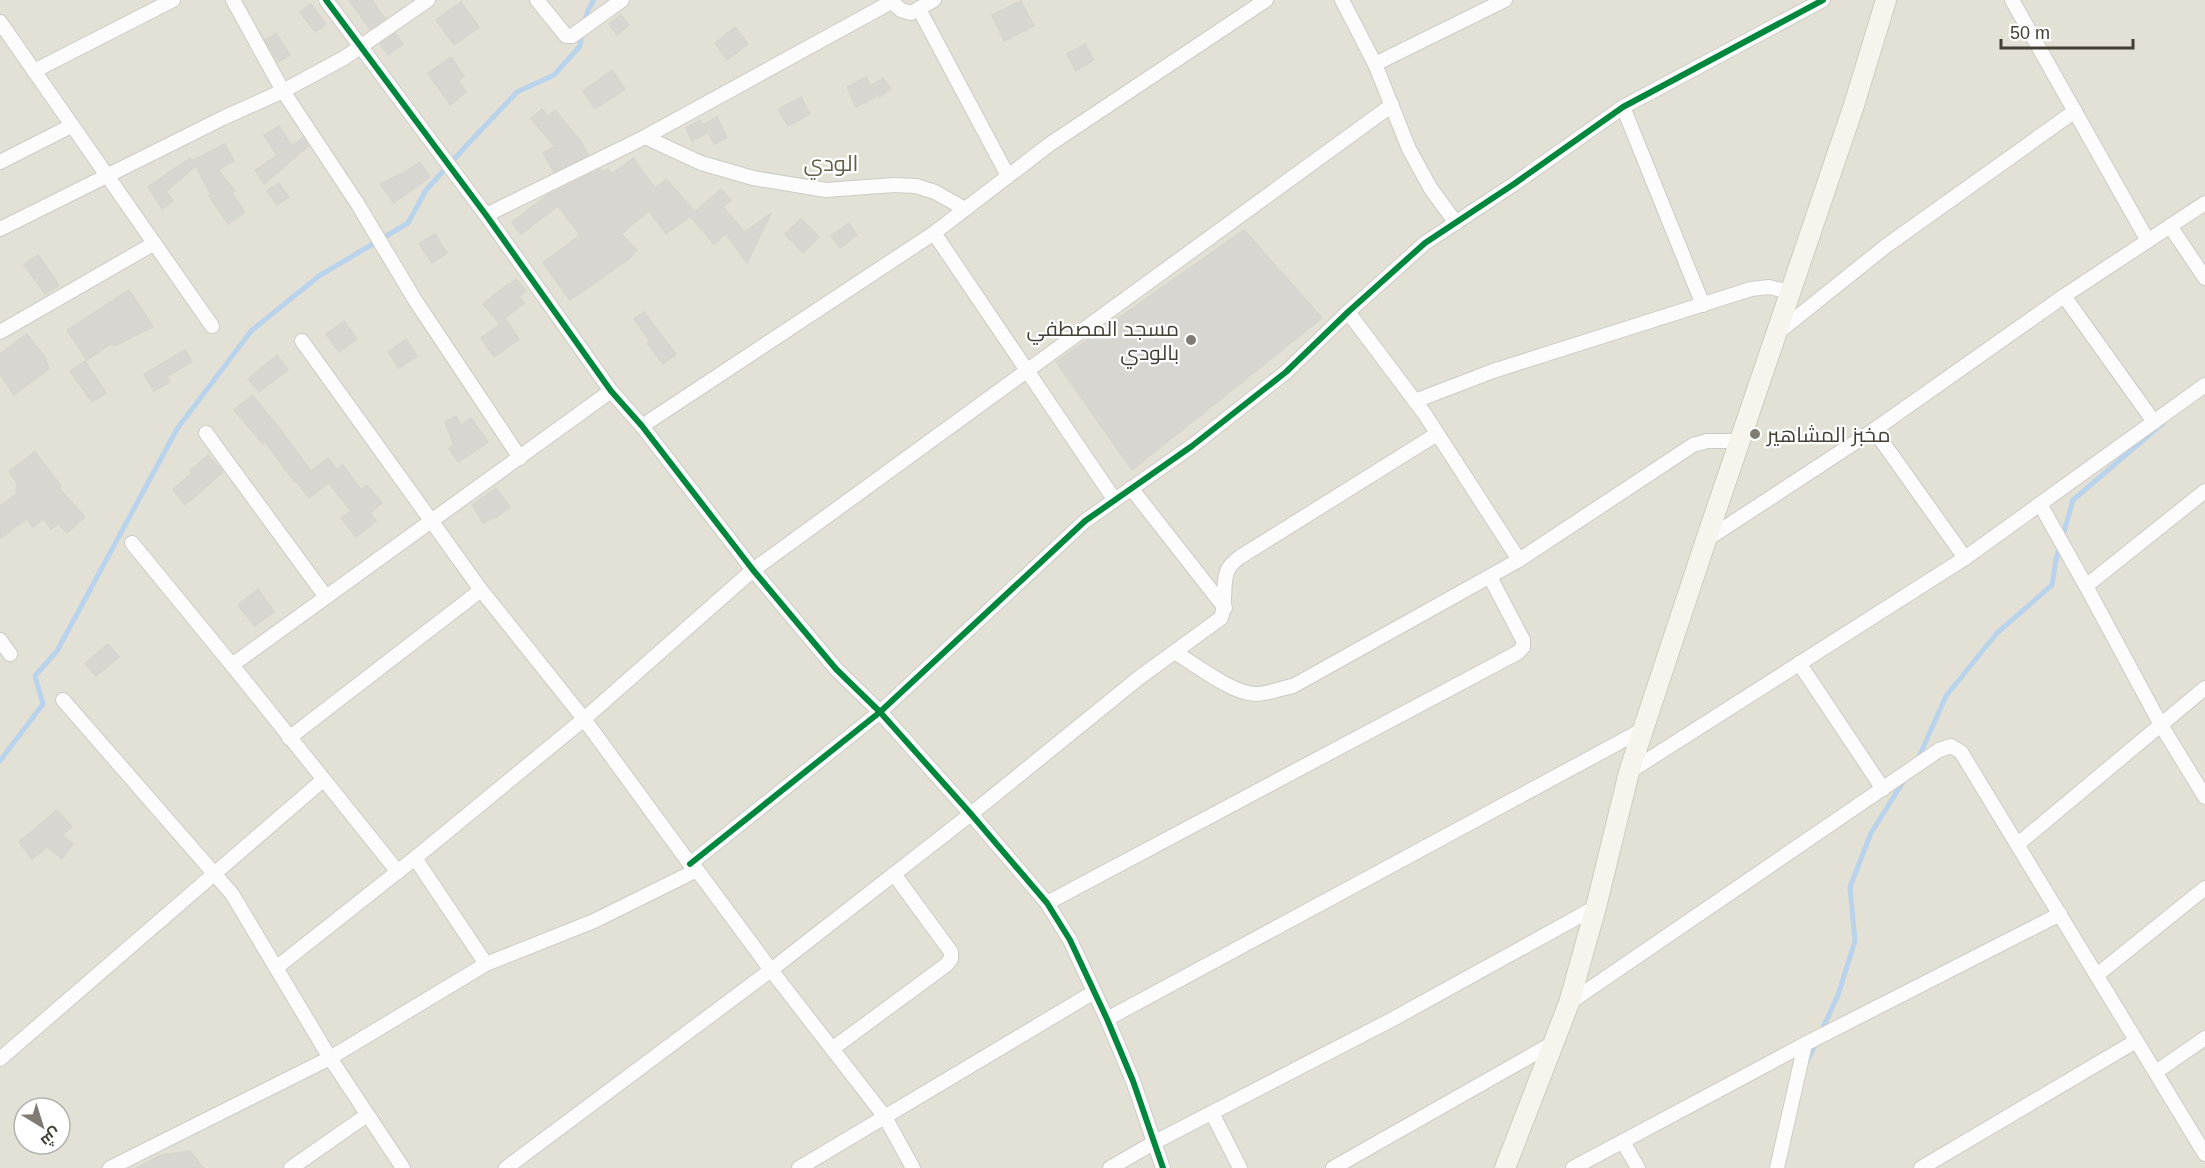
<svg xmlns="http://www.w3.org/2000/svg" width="2205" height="1168" font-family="Helvetica,Cairo,sans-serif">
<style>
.residential{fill:#e3e0d5;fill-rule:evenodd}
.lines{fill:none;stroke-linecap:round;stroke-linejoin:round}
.stream{stroke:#b9d3ec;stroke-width:5}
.building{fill:#d8d6d0;stroke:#d7d5ce;stroke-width:1.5}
.street-casing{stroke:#cdcbc6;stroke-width:16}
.secondary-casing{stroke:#cecbbf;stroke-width:22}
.street{stroke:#fdfcfc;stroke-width:14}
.secondary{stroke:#f6f4ed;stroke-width:20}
.cycleway-casing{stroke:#fff;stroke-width:10}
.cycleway{stroke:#00873e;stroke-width:6}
.poi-dot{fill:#807c74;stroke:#fff;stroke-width:2}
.labels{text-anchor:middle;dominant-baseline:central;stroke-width:4.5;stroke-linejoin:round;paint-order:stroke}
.poi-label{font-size:21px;fill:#443f35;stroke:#fff;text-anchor:end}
.neighbourhood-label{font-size:22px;fill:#665e4c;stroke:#fff}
</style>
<rect width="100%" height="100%" fill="#efeee8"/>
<path class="residential" d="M 0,0 L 2205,0 L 2205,1168 L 0,1168 ZM 24,1108 L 60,1108 L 60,1144 L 24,1144 Z"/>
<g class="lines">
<g class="stream">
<polyline points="584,23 588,10 594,0"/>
<polyline points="1918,759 1946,696 1997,633 2052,585 2056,560 2073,500 2163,423"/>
<polyline points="0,761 43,704 35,676 57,651 177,429 251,331 319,276 408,223 426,190 467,145 517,92 554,75 580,46 582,32"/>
<polyline points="1821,1032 1838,995 1855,941 1850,887 1871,833 1905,779"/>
<polyline points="1807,1062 1816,1043"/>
</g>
</g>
<g class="building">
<polygon points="349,0 372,0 385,19 370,29"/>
<polygon points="1021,1 1034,26 1004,41 992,15"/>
<polygon points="461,2 479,27 454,45 436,20"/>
<polygon points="311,4 326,24 315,32 300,12"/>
<polygon points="621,15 629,25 617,35 609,24"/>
<polygon points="735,27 748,44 727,60 715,43"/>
<polygon points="276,33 290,55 278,62 265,40"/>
<polygon points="395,33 403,44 388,55 380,44"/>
<polygon points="1085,44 1094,60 1076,71 1067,54"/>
<polygon points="451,57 464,76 458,81 466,92 450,105 428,73"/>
<polygon points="612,70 625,89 595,109 583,91"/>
<polygon points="866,77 876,97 856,107 847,87"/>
<polygon points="883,78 891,89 879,97 871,86"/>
<polygon points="801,97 810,114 788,126 778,109"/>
<polygon points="542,109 548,117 555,110 581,142 588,155 554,172 543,153 555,147 531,118"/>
<polygon points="717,117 727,138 714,144 704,124"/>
<polygon points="700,120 707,133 692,141 686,128"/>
<polygon points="279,126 291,145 276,154 264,135"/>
<polygon points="303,138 308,146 264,184 255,170"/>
<polygon points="225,144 234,161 218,170 235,191 232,194 245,212 228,224 209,196 211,195 196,166 166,191 173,201 162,209 148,187 190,158 196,166 193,160"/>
<polygon points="633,158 655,188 666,180 668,181 695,212 721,189 731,200 723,207 745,232 771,213 747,263 726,234 714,244 690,216 693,214 666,234 649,211 621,234 637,250 629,259 570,300 543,263 580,235 558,206 521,234 512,222 548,195 600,169 602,172 608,169 612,174"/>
<polygon points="420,162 430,177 394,203 380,184 403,173"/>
<polygon points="279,183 289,197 277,205 267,191"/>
<polygon points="801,219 819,237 803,253 785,234"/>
<polygon points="849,223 857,235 840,248 831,236"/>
<polygon points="1244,230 1322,318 1132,470 1056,362"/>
<polygon points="435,234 447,253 432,263 419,244"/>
<polygon points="38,255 59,285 45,294 24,265"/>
<polygon points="516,279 526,291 519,297 524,303 499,323 483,304 508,284 509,285"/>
<polygon points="129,290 153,327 114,346 112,343 87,360 67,330"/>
<polygon points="644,312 676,354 663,364 647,343 650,341 634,319"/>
<polygon points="506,320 519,339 494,357 481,338"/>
<polygon points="344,321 357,339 339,352 326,334"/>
<polygon points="27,334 44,356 49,369 14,395 0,374 0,354"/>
<polygon points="406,339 417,356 399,368 388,352"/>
<polygon points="185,350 192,362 166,377 170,382 154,391 144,374"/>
<polygon points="277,355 288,370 259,392 248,379"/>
<polygon points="85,361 106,393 92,402 70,371"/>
<polygon points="252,395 280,429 311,471 328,458 337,470 343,465 361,490 367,485 382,503 370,513 376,521 356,537 341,518 351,511 329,483 309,498 295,480 294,481 265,442 263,444 234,410"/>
<polygon points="456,416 461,425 471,418 488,442 458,462 449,448 454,445 445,422"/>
<polygon points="35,452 61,486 59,488 85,517 67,533 58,524 51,529 44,519 33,527 27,519 0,538 0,506 16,494 17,483 9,471"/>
<polygon points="208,455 223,472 185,505 173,489 192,473 190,471"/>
<polygon points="496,488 510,507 495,518 494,517 483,523 472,505"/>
<polygon points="258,589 274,612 255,626 238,605"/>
<polygon points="108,644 119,657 96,676 85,663"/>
<polygon points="57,810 72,827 62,835 73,844 62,859 47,847 32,859 19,842"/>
<polygon points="190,1151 203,1168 136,1168 161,1155"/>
</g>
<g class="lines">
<defs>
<g id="street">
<polyline points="233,0 283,91 357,203 415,300 520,458"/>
<polyline points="326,0 486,215 611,391 642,426 753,570 836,669 880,712 971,814 1047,903 1070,940 1107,1019 1133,1081 1163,1168"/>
<polyline points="537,0 563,32 566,36 572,36 622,0"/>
<polyline points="890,0 901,10 911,13 934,0"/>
<polyline points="1342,0 1375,64 1505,0"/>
<polyline points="2012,0 2148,241"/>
<polyline points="919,9 1008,176"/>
<polyline points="0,22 212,326"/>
<polyline points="1375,64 1409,149 1431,189 1456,223"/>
<polyline points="34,71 173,0"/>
<polyline points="1623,107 1703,305"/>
<polyline points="645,137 701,163 753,178 826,190 894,185 916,186 935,192 965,209"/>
<polyline points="0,162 71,126"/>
<polyline points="486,215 645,137 891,2"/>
<polyline points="2170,226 2205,278"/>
<polyline points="0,229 223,118 283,91 344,58 428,0"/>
<polyline points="934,233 1114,499"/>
<polyline points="2064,296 2154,422"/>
<polyline points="1348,312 1424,413 1519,560"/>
<polyline points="0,332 153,244"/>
<polyline points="1776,334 1886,246 2075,111"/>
<polyline points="302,341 481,590 584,719 690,864 697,870 771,970 885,1117 913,1168"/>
<polyline points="1415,401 1493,371 1751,289 1769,287 1790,292"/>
<polyline points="642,426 934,233 1050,144 1266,0"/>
<polyline points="1874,430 1965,558"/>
<polyline points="206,433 326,597"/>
<polyline points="1131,488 1225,608"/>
<polyline points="2205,491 2086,586 2161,725 2205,797"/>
<polyline points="2040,504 2086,586"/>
<polyline points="1706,540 1874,430 2064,296 2205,203"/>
<polyline points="132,543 232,665 398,872"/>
<polyline points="0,640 10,654"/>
<path d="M 1176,653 C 1196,665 1233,694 1256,694 C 1268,694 1281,688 1293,686 L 1519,560 L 1693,445 L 1707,441 L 1739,441"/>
<polyline points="1799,663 1883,789"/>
<polyline points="232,665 611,391"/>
<polyline points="63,700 232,894 330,1058 403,1168"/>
<polyline points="289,738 481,590"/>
<polyline points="1629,772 1965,558 2205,385"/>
<polyline points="2018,844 2205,688"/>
<polyline points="415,858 486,964"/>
<polyline points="690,864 880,712 1085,521 1192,446 1286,372 1348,312 1425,243 1514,184 1623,107 1823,0"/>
<polyline points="1047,903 1517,653 1523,647 1523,640 1490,577"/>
<polyline points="276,968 415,858 584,719 753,570 1392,105"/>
<polyline points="2097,975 2205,888"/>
<polyline points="1569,1003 1939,750 1951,746 1961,752 2205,1154"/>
<polyline points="1107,1019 1644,729"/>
<polyline points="832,1049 946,965 951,959 951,952 894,874"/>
<polyline points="0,1059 323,780"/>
<polyline points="2156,1072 2205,1038"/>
<polyline points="1212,1113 1240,1168"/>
<polyline points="1623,1142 1638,1168"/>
<polyline points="110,1168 330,1058 486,964 594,921 697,870"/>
<polyline points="291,1168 367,1115"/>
<path d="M 506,1168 L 771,970 L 971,814 L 1140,677 L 1221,618 C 1227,603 1221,580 1229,568 C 1231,564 1236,560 1240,557 L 1437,434"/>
<polyline points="799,1168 1094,992"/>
<polyline points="1110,1168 1155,1142 1393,1019 1596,907"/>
<polyline points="1333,1168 1555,1042"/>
<polyline points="1573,1168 1805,1044 2060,914"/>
<polyline points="1777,1168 1805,1044"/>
<polyline points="1921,1168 2136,1041"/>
</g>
<polyline id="secondary" points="1505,1168 1569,1003 1596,907 1629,772 1706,540 1854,105 1886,0"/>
</defs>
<use href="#street" class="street-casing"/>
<use href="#secondary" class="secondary-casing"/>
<use href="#street" class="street"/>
<use href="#secondary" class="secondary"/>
<defs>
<g id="cycleway">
<polyline points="326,0 486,215 611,391 642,426 753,570 836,669 880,712 971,814 1047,903 1070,940 1107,1019 1133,1081 1163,1168"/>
<polyline points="690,864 880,712 1085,521 1192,446 1286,372 1348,312 1425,243 1514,184 1623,107 1823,0"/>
</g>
</defs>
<use href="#cycleway" class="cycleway-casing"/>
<use href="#cycleway" class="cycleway"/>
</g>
<g class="poi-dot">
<circle cx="1191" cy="340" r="6"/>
<circle cx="1755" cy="434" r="6"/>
</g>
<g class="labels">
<g class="poi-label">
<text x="1179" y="328">مسجد المصطفي<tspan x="1179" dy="24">بالودي</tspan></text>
<text x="1767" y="434" text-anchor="start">مخبز المشاهير</text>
</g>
<g class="neighbourhood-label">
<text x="831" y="163">الودي</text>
</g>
</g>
<g transform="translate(42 1126) rotate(142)"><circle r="28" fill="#ffffff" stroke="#b4b2ae" stroke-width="1.5"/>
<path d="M0-4.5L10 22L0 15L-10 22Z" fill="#807c74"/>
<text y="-9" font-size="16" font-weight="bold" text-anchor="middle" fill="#443f35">ش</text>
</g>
<path d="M2001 39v9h132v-9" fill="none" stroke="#443f35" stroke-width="3"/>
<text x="2010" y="39" font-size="18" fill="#443f35" stroke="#ffffff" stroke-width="4.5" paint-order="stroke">50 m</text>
</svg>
